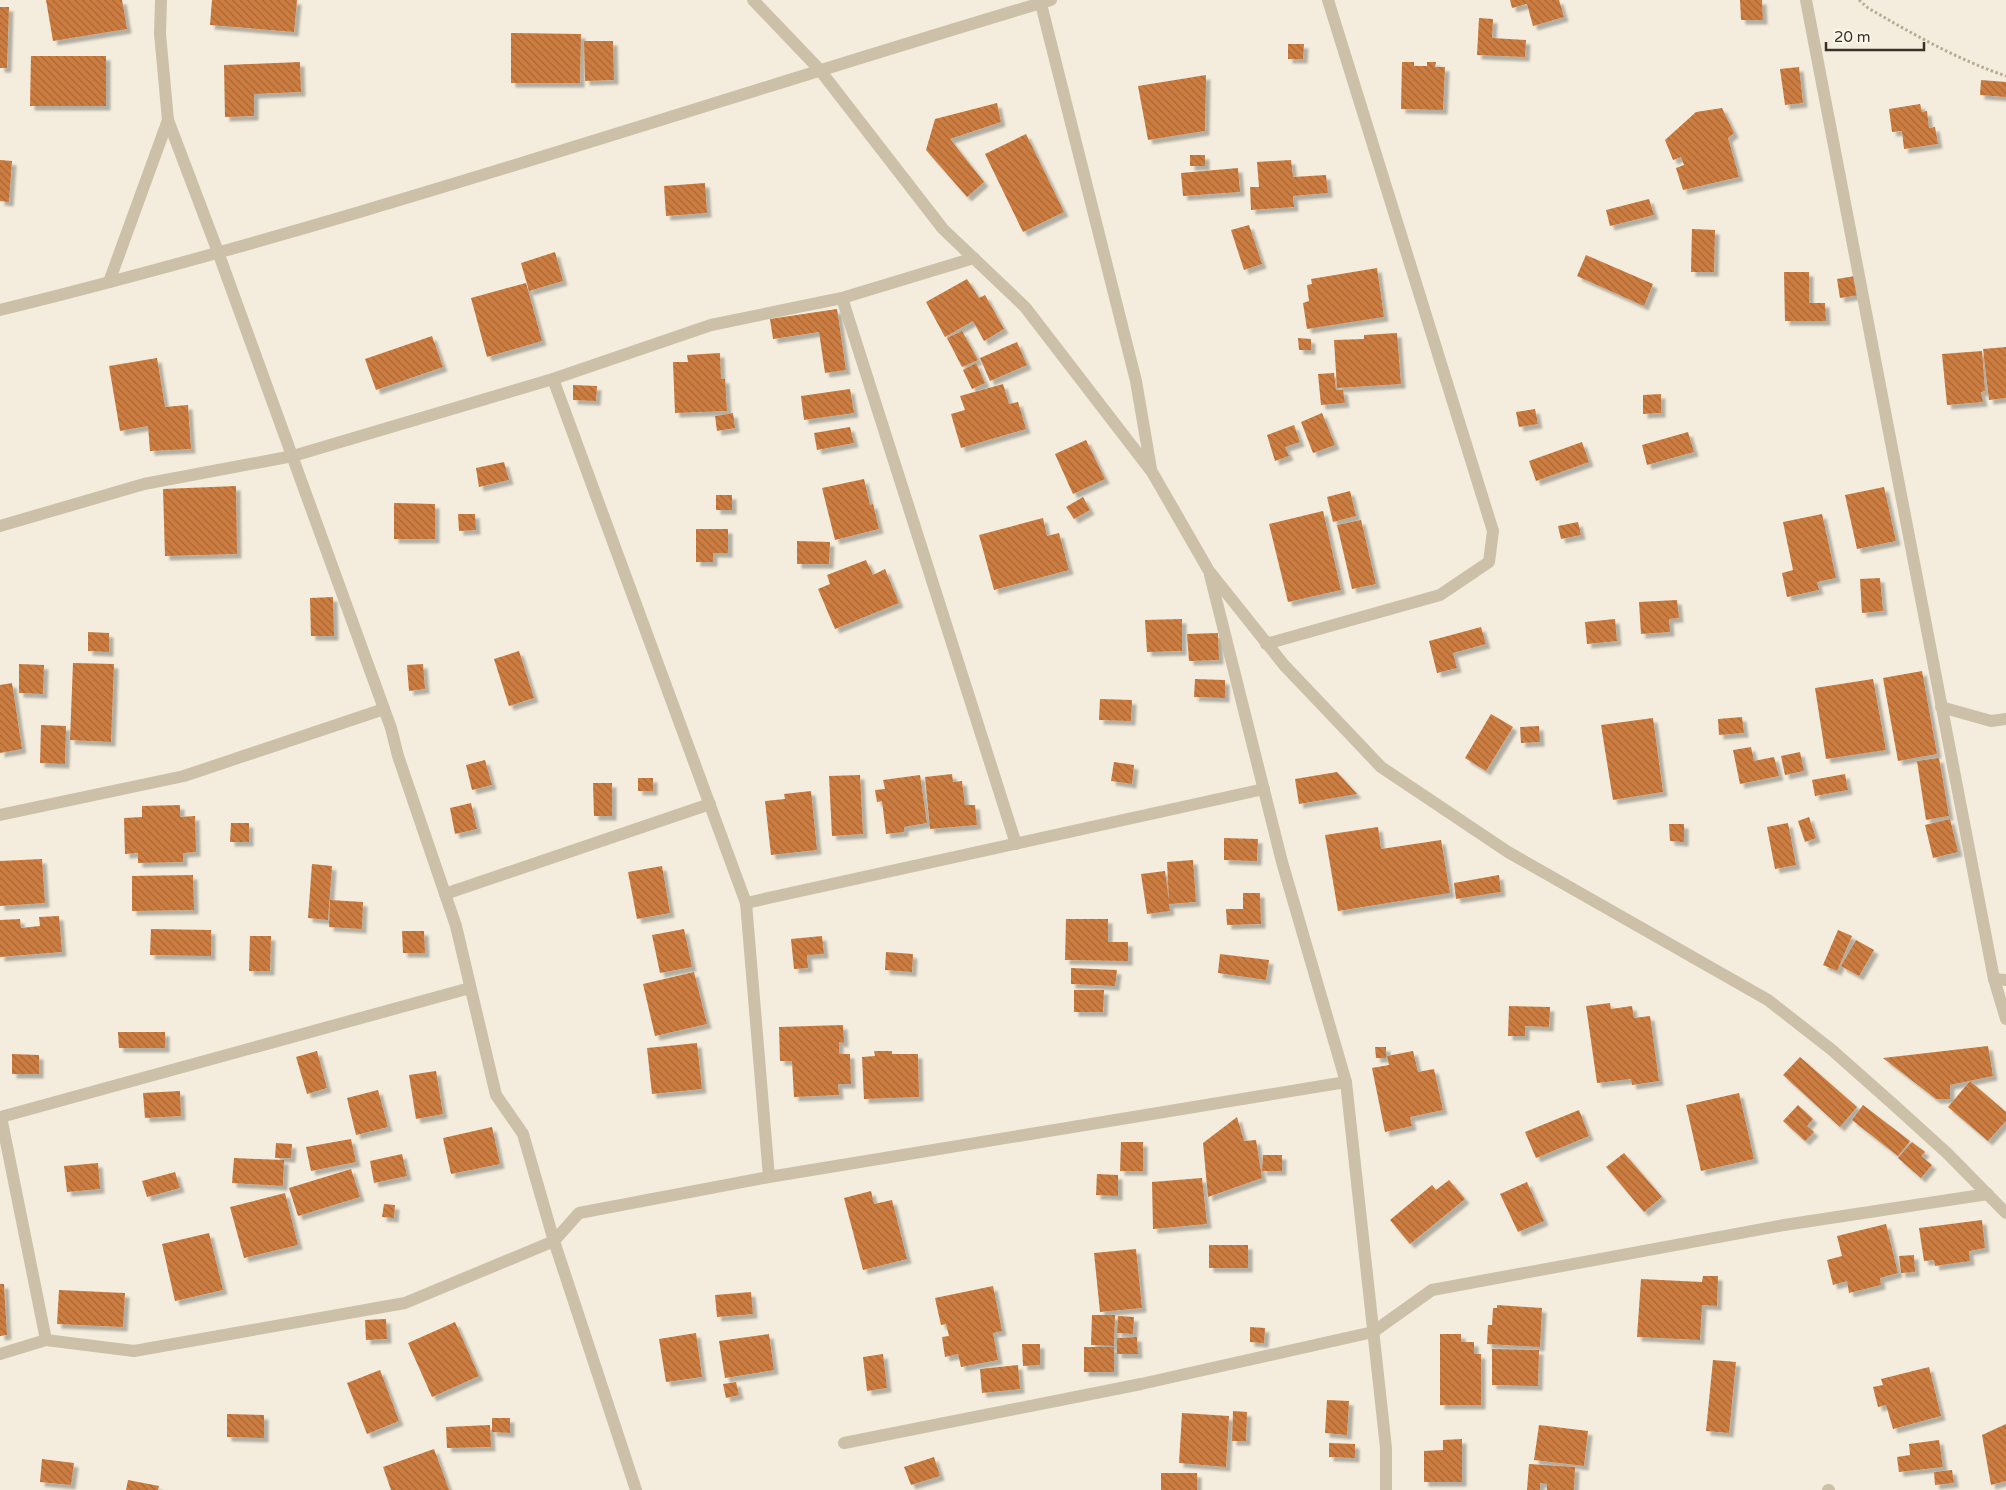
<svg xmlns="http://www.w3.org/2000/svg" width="2006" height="1490" font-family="'Varela Round',sans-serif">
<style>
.building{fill:url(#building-back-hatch);filter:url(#shadow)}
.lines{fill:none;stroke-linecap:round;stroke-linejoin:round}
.path{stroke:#b9aa92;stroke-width:3;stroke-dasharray:2.5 2.5;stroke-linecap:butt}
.minor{stroke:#cdc0a8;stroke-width:12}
</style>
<defs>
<pattern id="building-back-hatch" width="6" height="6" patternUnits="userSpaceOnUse" patternTransform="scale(1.25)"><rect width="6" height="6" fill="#cd7d41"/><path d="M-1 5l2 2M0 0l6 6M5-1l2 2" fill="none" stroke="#a76736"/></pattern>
<filter id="shadow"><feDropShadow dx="4.5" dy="4.5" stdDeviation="1" flood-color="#0004"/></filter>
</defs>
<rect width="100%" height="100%" fill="#f4eddd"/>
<g class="building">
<polygon points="46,0 122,0 127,29 53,41"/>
<polygon points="212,0 297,0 294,32 210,25"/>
<polygon points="1510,0 1559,0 1564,17 1533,26 1527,4 1512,8"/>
<polygon points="1740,0 1762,0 1763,20 1741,20"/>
<polygon points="0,7 9,7 7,68 0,68"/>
<polygon points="1479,18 1493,19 1492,38 1526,40 1525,57 1477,55"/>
<polygon points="511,33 581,34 580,83 511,83"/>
<polygon points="584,41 613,41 614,80 585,81"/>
<polygon points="1288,44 1304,44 1303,59 1288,59"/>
<polygon points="31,56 106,56 106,106 30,106"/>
<polygon points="300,62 301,92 254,94 254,116 225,117 224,65"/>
<polygon points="1402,62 1414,62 1414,66 1427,66 1427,62 1436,62 1435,67 1445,67 1443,110 1401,109"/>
<polygon points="1799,67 1803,103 1785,105 1780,69"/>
<polygon points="1206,75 1205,131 1148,140 1138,86"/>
<polygon points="1981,80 2006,82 2006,97 1980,95"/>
<polygon points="997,103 1001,122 950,139 984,182 967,197 926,150 935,119"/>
<polygon points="1920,104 1922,112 1927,111 1929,128 1935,127 1938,144 1904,149 1902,131 1892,132 1889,109"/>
<polygon points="1722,108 1734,133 1728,138 1739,177 1683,190 1676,168 1684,165 1681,157 1673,160 1665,140 1696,112"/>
<polygon points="1026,134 1064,212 1023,232 985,154"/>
<rect x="1190" y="155" width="15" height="11"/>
<polygon points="0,160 12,161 9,202 0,201"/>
<polygon points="1291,160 1293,177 1326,175 1328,193 1293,196 1294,207 1251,210 1250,187 1259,187 1257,162"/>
<polygon points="1238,168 1240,192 1183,196 1181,173"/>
<polygon points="705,183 707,213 666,216 664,186"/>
<polygon points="1649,199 1654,215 1610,226 1606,210"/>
<polygon points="1249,225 1262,264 1244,270 1231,230"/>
<polygon points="1692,229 1715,230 1714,272 1691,272"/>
<polygon points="555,252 563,281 529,291 521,263"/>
<polygon points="1586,255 1653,284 1644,306 1577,276"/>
<polygon points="1377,268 1384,317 1307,329 1303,303 1309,301 1307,285 1312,284 1311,279"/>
<polygon points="1784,272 1809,272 1809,303 1825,303 1826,321 1785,321"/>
<polygon points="1855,276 1859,295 1840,298 1837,279"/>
<polygon points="967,279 979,298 985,295 1004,329 984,341 973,321 945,337 926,302"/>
<polygon points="526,283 542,341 487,357 471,298"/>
<polygon points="837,309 846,370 825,373 819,332 773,339 770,319"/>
<polygon points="962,331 978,360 962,367 947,338"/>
<polygon points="1397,333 1401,384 1337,388 1334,340 1364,339 1364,335"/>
<polygon points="432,336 443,367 376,390 365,359"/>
<polygon points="1298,338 1311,339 1311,350 1299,350"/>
<polygon points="1017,342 1027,365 990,381 980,358"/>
<polygon points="2006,347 2006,398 1989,400 1983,349"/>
<polygon points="1982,351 1985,391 1981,392 1983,402 1947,405 1942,354"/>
<polygon points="720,353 721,379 725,379 727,411 675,413 673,362 688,362 687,355"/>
<polygon points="157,358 165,407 188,405 191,449 150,451 148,426 120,431 109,366"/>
<polygon points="976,363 985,383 972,389 963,370"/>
<polygon points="1334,373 1336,390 1343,390 1345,403 1321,405 1318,374"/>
<polygon points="1003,384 1009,404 1018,402 1026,429 961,448 951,414 965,410 960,396"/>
<polygon points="573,385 597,386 596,401 573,400"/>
<polygon points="850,389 854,413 804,420 801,396"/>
<polygon points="1661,394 1661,413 1643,414 1643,395"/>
<polygon points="1535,409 1538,424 1519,427 1516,412"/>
<polygon points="733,413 735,428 717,431 715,416"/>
<polygon points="1322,413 1335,445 1313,453 1301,422"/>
<polygon points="1294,425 1300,442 1285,447 1289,456 1275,461 1267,435"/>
<polygon points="850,427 854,443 817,450 814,433"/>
<polygon points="1688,432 1694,452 1647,465 1642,445"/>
<polygon points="1086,440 1105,479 1073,494 1055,454"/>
<polygon points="1582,442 1589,462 1536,481 1529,461"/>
<polygon points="504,462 509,480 479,487 476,468"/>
<polygon points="864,479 870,505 873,504 879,529 835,540 822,488"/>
<polygon points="236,486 237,554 165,556 163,489"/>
<polygon points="1884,487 1896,541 1857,549 1845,495"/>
<polygon points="1350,491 1356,516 1333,522 1327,497"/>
<rect x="716" y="495" width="16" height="15"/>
<polygon points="1083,497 1090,510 1074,519 1066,507"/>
<polygon points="394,503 435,504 435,539 394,539"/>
<polygon points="1323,511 1341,590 1288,602 1269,524"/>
<polygon points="458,514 475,514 476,530 459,531"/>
<polygon points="1822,514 1836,578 1817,582 1819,590 1787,597 1782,573 1793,570 1783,522"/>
<polygon points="1043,518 1047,536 1059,533 1069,570 994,590 979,535"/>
<polygon points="1361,520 1376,584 1352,589 1337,525"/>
<polygon points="1578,522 1581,535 1561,539 1558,526"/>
<polygon points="696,529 728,529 728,553 713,553 713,562 696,562"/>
<polygon points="797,541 830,542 829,564 797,564"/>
<polygon points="866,560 873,575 885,569 899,603 835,629 818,589 830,584 827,575"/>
<polygon points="1880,578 1883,611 1862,613 1860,579"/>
<polygon points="333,597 334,636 311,636 310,598"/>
<polygon points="1677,600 1679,618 1669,619 1670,632 1641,634 1639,602"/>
<polygon points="1182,619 1182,651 1147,652 1145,620"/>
<polygon points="1615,619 1617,641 1587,644 1585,622"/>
<polygon points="1481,627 1486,644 1453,653 1457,668 1437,673 1429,641"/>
<polygon points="88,632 109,633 109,652 88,651"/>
<polygon points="1218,633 1219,660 1189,661 1187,634"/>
<polygon points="519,651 534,698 509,706 494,659"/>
<polygon points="73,663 114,664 111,742 70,740"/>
<polygon points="19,664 44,665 43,694 19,693"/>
<polygon points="423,664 425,689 409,691 407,665"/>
<polygon points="1922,671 1937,754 1898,761 1883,678"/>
<polygon points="1195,679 1225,680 1225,698 1194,697"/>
<polygon points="1873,679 1886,750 1826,759 1815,688"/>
<polygon points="12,683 22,749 0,753 0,685"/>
<polygon points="1100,699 1132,700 1131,721 1099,720"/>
<polygon points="1491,714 1513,727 1486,771 1465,758"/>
<polygon points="1742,717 1744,733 1719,735 1718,719"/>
<polygon points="1653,718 1663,792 1613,800 1601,725"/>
<polygon points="41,725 66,726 65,764 40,763"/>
<polygon points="1539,726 1540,742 1521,743 1520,727"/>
<polygon points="1751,747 1754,761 1774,757 1779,776 1740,784 1733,750"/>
<polygon points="1800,752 1804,771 1785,775 1781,756"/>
<polygon points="1939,758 1949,816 1926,820 1917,761"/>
<polygon points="485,760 492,785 472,790 466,765"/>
<polygon points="1114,762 1134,765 1132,784 1111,781"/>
<polygon points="1337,772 1357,794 1299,804 1295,779"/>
<polygon points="952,774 953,782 962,781 965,805 975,805 977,825 930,829 925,777"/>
<polygon points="1845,774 1848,790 1815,796 1812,780"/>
<polygon points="860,775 863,834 832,836 829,776"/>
<polygon points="920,775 927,823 904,827 904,832 886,834 882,801 877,802 875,790 885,789 883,780"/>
<rect x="638" y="778" width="15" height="13"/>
<polygon points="593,783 612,783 612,816 594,816"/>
<polygon points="811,791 817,850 771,855 765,801 785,799 784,794"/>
<polygon points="471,803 477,829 455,834 450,808"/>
<polygon points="180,805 180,817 195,816 196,852 183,853 183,862 138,863 138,853 125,854 124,818 142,817 142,806"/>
<polygon points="1809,817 1816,838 1805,842 1798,821"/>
<polygon points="1950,819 1958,852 1933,858 1925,825"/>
<polygon points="231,823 249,823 249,842 230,842"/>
<polygon points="1788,823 1796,865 1775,869 1767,827"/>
<polygon points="1669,824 1684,824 1684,842 1670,841"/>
<polygon points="1378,827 1381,849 1441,840 1450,893 1338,911 1325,835"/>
<polygon points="1224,838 1258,839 1257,861 1224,860"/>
<polygon points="42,859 45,903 0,906 0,861"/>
<polygon points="1193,860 1196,902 1169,904 1170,911 1147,914 1141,874 1165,871 1169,901 1167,862"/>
<polygon points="312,864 332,866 328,920 308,918"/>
<polygon points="662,866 670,913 637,919 628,872"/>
<polygon points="193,875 194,910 132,911 132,876"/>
<polygon points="1499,875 1501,892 1456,899 1454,883"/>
<polygon points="1243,893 1260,893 1261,924 1227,925 1226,909 1243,909"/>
<polygon points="330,900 363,902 362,929 329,927"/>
<polygon points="59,916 62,952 0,957 0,920 20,919 21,928 40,926 39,917"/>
<polygon points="1066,919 1108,919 1108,942 1128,942 1128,961 1065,960"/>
<polygon points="151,929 211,930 211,956 150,955"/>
<polygon points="684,929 692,967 660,973 652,935"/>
<polygon points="1838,930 1852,936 1837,971 1823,965"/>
<polygon points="402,931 424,931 425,953 403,953"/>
<polygon points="250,936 271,936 270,971 249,971"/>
<polygon points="822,936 824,954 807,955 808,968 794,969 791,939"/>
<polygon points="1856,940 1874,950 1859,976 1841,966"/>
<polygon points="886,952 913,954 912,972 885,970"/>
<polygon points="1220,954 1269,960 1266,980 1218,973"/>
<polygon points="1071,968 1117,970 1115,986 1071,984"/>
<polygon points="694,972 707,1024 655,1036 643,984"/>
<polygon points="1074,990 1104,990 1103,1012 1074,1012"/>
<polygon points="1610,1003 1611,1009 1632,1006 1634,1018 1650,1016 1659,1081 1632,1085 1631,1079 1597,1083 1586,1006"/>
<polygon points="1509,1006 1550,1007 1549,1027 1525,1026 1525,1036 1508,1036"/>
<polygon points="843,1025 844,1043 839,1042 839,1054 850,1054 851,1084 838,1084 839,1095 794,1097 792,1061 780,1061 779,1027"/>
<polygon points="118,1032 165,1032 165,1048 119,1048"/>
<polygon points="697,1043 702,1089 652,1094 647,1048"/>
<polygon points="1988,1046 1993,1076 1950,1085 1950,1099 1936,1099 1883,1058"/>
<polygon points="1375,1047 1386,1047 1386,1058 1376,1058"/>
<polygon points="317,1051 327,1088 307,1094 296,1057"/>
<polygon points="874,1051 892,1051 892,1054 918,1054 919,1097 864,1099 862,1057 875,1056"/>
<polygon points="1413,1051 1418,1072 1434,1069 1443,1110 1410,1117 1412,1126 1385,1132 1372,1068 1389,1065 1387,1056"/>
<polygon points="12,1054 39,1055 39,1074 12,1074"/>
<polygon points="1800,1057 1857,1107 1840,1127 1783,1075"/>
<polygon points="436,1071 443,1114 416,1119 409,1075"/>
<polygon points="1970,1081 2006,1112 2006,1121 1988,1141 1948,1107"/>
<polygon points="378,1090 388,1127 356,1135 347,1098"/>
<polygon points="180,1091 181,1116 145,1118 143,1093"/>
<polygon points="1739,1093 1754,1159 1701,1171 1686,1105"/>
<polygon points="1798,1105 1813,1119 1807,1126 1814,1132 1805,1141 1783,1121"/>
<polygon points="1863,1105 1910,1141 1898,1156 1852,1120"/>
<polygon points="1579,1110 1589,1136 1536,1158 1525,1132"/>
<polygon points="1237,1117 1244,1141 1256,1140 1262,1178 1208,1197 1203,1143"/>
<polygon points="492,1127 500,1164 451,1174 443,1138"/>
<polygon points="351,1139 356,1162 311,1171 306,1147"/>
<polygon points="1121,1142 1143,1142 1143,1171 1120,1171"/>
<polygon points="1912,1142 1925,1152 1921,1156 1932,1165 1921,1178 1898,1158"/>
<polygon points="276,1143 292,1144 291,1158 275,1158"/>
<polygon points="1624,1153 1662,1197 1644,1212 1606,1167"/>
<polygon points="402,1154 407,1176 374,1183 370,1161"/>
<polygon points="1263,1155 1282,1155 1282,1171 1262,1171"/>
<polygon points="234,1158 284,1160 283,1186 232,1183"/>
<polygon points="98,1163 100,1189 67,1192 64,1166"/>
<polygon points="351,1169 360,1197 298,1216 289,1188"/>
<polygon points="175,1172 180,1188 147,1197 142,1181"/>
<polygon points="1097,1174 1118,1175 1118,1196 1096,1195"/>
<polygon points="1202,1178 1207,1224 1153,1229 1152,1182"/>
<polygon points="1449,1180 1465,1199 1410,1244 1390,1220 1432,1185 1436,1190"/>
<polygon points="1527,1182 1544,1221 1518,1232 1500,1194"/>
<polygon points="871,1191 874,1204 892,1200 907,1259 863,1270 844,1198"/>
<polygon points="285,1193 298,1245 244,1258 230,1207"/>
<polygon points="384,1204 395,1205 394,1218 382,1217"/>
<polygon points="1982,1220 1985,1248 1969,1251 1970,1261 1935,1266 1934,1260 1924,1261 1919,1228"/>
<polygon points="1886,1224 1898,1273 1880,1278 1881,1285 1849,1293 1847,1281 1833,1285 1827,1260 1842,1256 1837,1236"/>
<polygon points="209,1233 223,1290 175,1301 162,1244"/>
<rect x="1209" y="1245" width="39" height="23"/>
<polygon points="1136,1249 1142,1308 1100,1312 1094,1253"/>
<polygon points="1914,1255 1915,1272 1901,1273 1899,1256"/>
<polygon points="1703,1276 1718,1276 1717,1306 1702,1305 1700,1340 1637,1337 1641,1279 1702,1282"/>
<polygon points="0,1284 4,1284 7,1335 0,1336"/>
<polygon points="993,1286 1002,1331 993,1333 998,1360 961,1367 958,1354 945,1357 942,1337 949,1336 946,1324 941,1325 935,1298"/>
<polygon points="59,1290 125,1293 123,1327 57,1324"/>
<polygon points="751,1292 753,1314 717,1317 715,1295"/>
<polygon points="1497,1305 1542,1308 1540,1347 1487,1344 1488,1325 1492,1325 1493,1308 1497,1308"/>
<polygon points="1092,1315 1115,1315 1114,1346 1091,1345"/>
<polygon points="1118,1316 1134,1317 1133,1334 1117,1333"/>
<polygon points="386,1319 387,1339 366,1340 365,1320"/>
<polygon points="455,1322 479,1376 432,1397 408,1343"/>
<polygon points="1250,1327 1265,1328 1264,1343 1250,1342"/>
<polygon points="696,1333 702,1377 666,1382 659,1339"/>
<polygon points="769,1334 774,1370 725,1378 719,1341"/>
<polygon points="1440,1334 1461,1334 1461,1342 1474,1342 1474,1354 1481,1354 1481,1405 1440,1405"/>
<polygon points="1137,1337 1138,1354 1117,1354 1117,1338"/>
<polygon points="1022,1344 1040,1344 1040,1365 1023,1366"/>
<rect x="1084" y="1347" width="30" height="25"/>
<polygon points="1492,1349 1539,1350 1538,1386 1492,1385"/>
<polygon points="883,1354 887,1388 867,1391 863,1357"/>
<polygon points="1713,1360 1736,1362 1729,1433 1706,1431"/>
<polygon points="1018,1365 1020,1389 982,1393 980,1369"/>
<polygon points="1929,1367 1941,1416 1893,1429 1886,1405 1878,1407 1873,1387 1883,1385 1881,1379"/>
<polygon points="380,1370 399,1421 367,1434 347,1383"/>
<polygon points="736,1382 739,1395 726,1398 723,1384"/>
<polygon points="1327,1400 1349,1401 1347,1435 1325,1433"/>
<polygon points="1233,1411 1247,1412 1246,1441 1232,1441"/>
<polygon points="1182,1413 1229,1416 1226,1467 1179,1463"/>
<polygon points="227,1414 264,1415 264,1438 227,1437"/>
<polygon points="492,1418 510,1418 510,1433 492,1432"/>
<polygon points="2006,1424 2006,1481 1991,1485 1982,1435"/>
<polygon points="490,1425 491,1447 447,1448 446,1427"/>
<polygon points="1539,1425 1588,1431 1584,1466 1534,1460"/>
<polygon points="1462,1439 1462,1482 1424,1482 1424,1451 1443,1450 1443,1440"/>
<polygon points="1939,1440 1943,1467 1899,1472 1897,1457 1910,1455 1909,1444"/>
<polygon points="1329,1443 1355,1444 1355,1458 1329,1457"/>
<polygon points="434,1449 449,1490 391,1490 383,1467"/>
<polygon points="934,1457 940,1476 911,1485 904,1467"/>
<polygon points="42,1459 74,1463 71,1485 40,1482"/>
<polygon points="1529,1464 1575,1467 1574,1490 1547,1490 1547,1484 1540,1483 1540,1490 1527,1490"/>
<polygon points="1952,1470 1954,1483 1935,1485 1934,1472"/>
<rect x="1161" y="1473" width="36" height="17"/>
<polygon points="128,1480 159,1486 158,1490 126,1490"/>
</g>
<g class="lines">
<path class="path" d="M 1859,0 L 1868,8 C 1913,34 1956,59 2006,76"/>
<g class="minor">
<polyline points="161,0 160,34 168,120 218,252 391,728 398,756 456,926 496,1095 523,1134 554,1241 636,1490"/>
<polyline points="753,0 819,69 943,229 1025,307 1152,472 1209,571 1284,665 1381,767 1508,852 1768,1000 1832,1050 1894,1105 1948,1154 2006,1213"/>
<polyline points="1040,0 1136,381 1151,469"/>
<polyline points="1806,0 1994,979"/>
<polyline points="109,282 168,120"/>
<polyline points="842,298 1016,844"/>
<path d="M 0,310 C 355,223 701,104 1051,0"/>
<polyline points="553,379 746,903 769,1177"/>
<polyline points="0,526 144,484 293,456 553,379 711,325 842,298 974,258"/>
<polyline points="1210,575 1282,862 1346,1082 1386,1448 1386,1490"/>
<polyline points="1266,644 1440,595 1489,562 1493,531 1328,0"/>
<polyline points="1941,707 1991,721 2006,719"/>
<polyline points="0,815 184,776 384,709"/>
<polyline points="445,894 710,804"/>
<polyline points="746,903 1264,789"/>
<polyline points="2006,980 1994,979 2006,1019"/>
<polyline points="46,1340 1,1117 470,988"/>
<polyline points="0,1354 46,1340 134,1351 405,1303 554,1241 579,1213 769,1177 1346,1082"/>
<polyline points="844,1443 1141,1384 1373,1332 1432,1290 1784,1225 1988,1194"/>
<polyline points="1828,1490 1829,1490"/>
</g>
</g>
<path d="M1826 42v8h98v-8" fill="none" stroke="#393128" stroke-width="2.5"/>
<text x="1834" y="42" font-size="15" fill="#393128" stroke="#fbf6ea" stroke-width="4" paint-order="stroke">20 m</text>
</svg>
